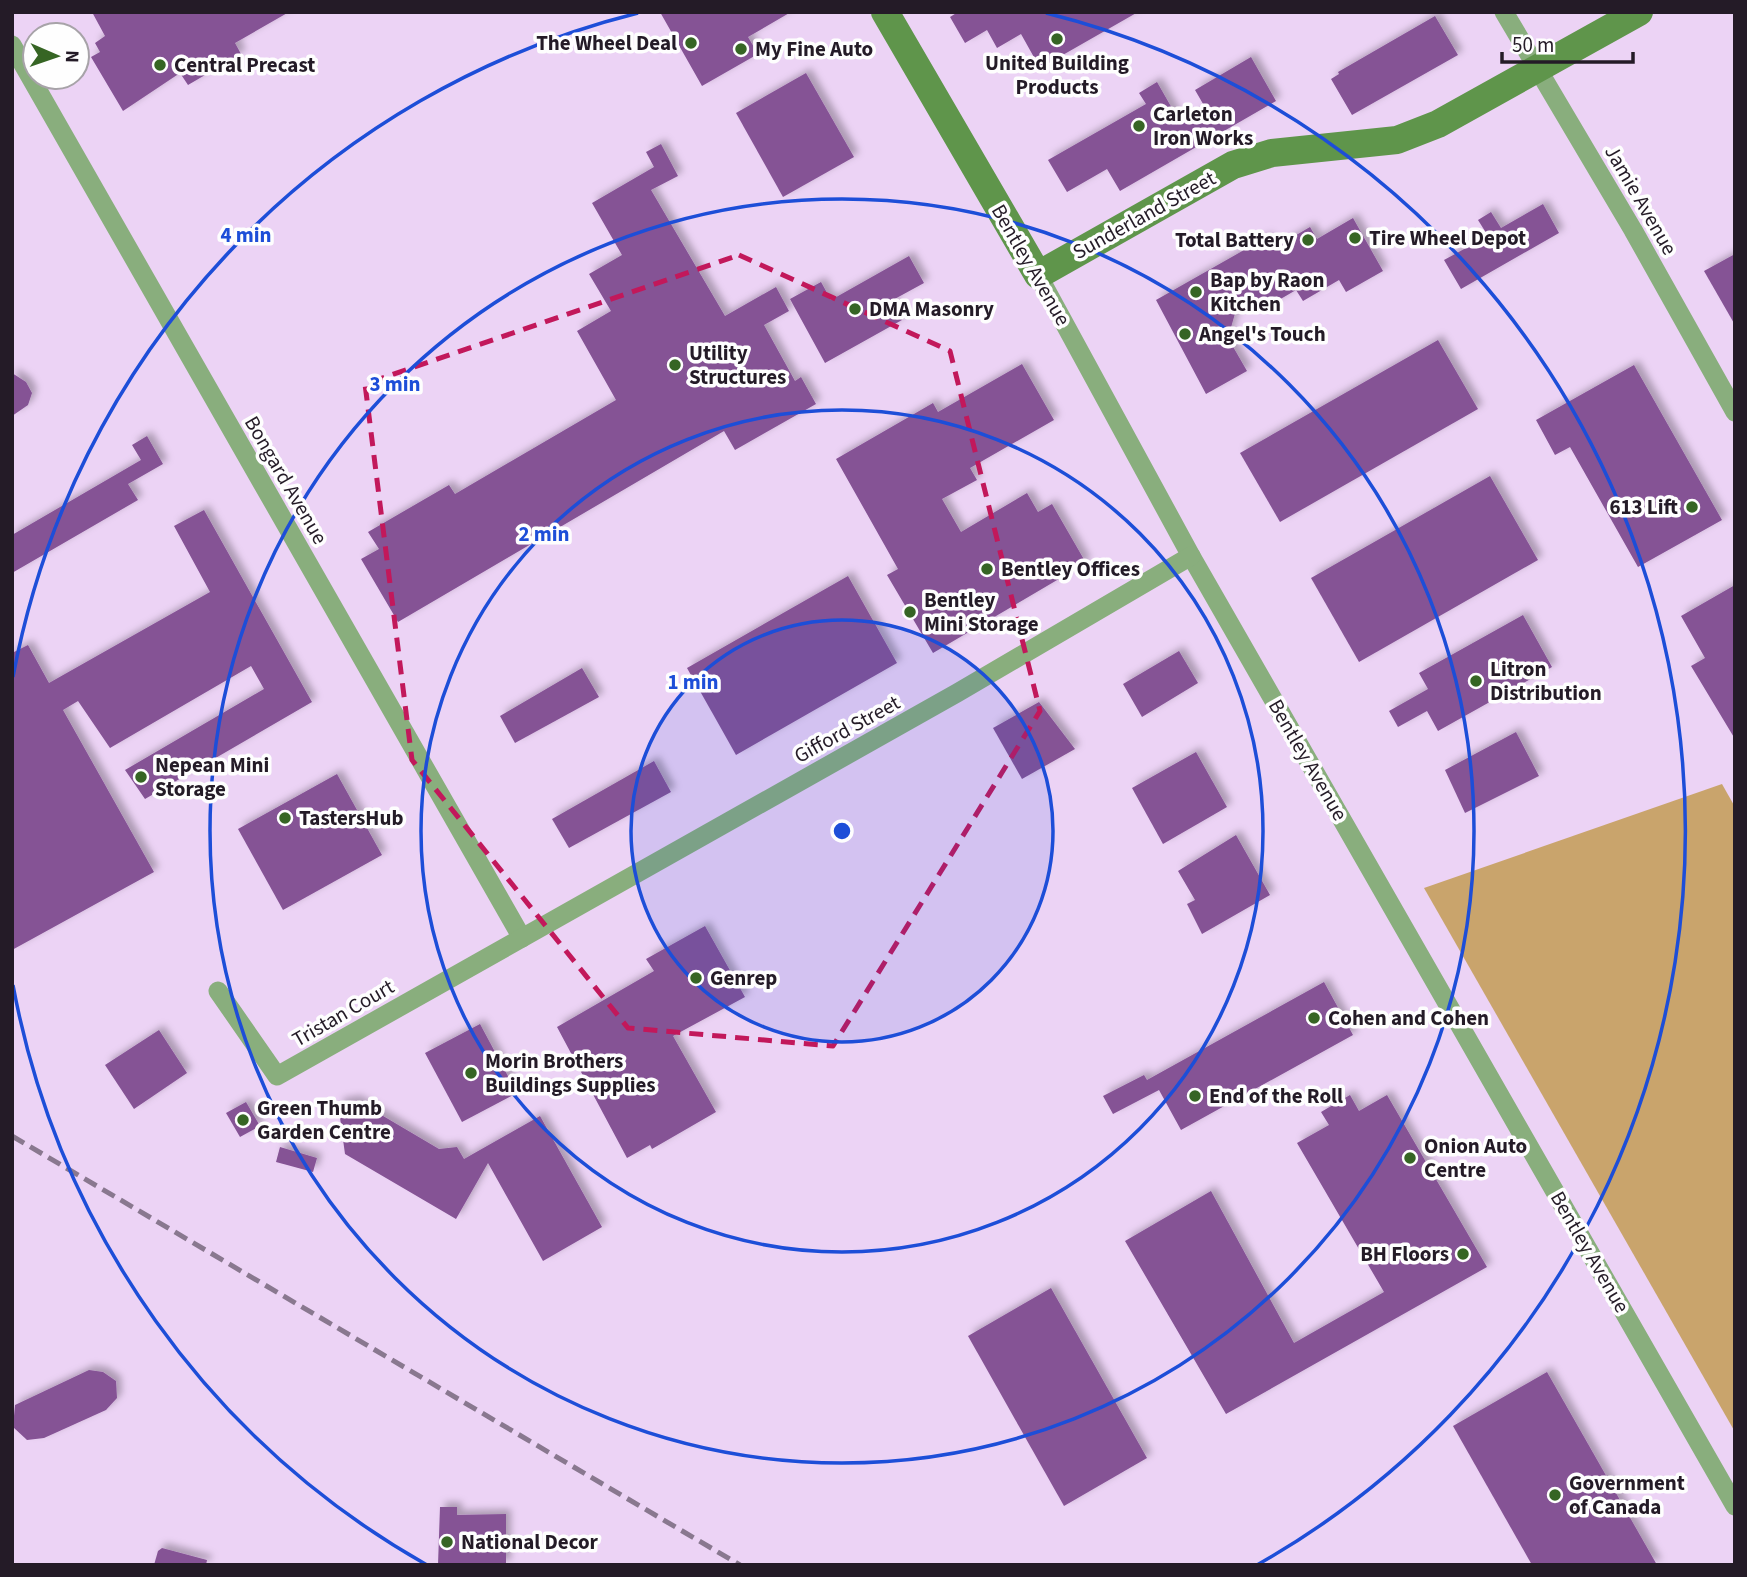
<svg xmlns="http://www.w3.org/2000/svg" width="1747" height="1577" font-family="'Source Sans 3',sans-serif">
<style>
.green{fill:#c9a46c}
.building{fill:#855295;filter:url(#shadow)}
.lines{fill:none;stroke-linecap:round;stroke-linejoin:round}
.street{stroke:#89ae7d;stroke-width:19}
.secondary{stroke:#5f954b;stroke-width:28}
.rail{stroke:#89788f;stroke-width:5;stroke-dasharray:14 7;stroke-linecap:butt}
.marked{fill:none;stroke:#c2185b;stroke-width:5;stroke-dasharray:14 9;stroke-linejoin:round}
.ring{fill:none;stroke:#1d4ed8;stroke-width:3.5}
.poi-dot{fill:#366524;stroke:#fefefe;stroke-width:2.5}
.labels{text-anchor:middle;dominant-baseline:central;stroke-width:7;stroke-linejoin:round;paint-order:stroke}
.poi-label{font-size:21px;font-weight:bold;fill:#241b27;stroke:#fefefe;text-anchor:start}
.street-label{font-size:21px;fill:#241b27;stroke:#fefefe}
.centre{fill:#1d4ed8;stroke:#fefefe;stroke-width:3.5}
.ring-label{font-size:21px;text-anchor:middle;font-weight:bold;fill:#1d4ed8;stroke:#fefefe;stroke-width:7;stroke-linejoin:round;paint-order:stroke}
</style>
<defs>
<filter id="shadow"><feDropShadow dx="5" dy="-5" stdDeviation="3.5" flood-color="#0004"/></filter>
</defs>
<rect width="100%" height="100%" fill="#ecd3f5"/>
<polygon class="green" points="1722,784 1735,807 1735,1432 1424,888"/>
<g class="building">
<polygon points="92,12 289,12 235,43 241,54 188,85 180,73 123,111 91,57 100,52 95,43 105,36"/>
<polygon points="660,12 791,12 748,37 758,54 702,86"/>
<polygon points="958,12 1138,12 1040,68 1021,34 997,48 987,30 965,43 950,17"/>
<polygon points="1435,16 1458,55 1352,115 1331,79 1339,74 1338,72"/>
<polygon points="1251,57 1276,101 1120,191 1107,169 1067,192 1048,160 1146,104 1139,93 1157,82 1181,124 1206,109 1195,90"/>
<polygon points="806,73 854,157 783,197 736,113"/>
<polygon points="661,144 678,176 651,190 725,316 776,287 789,311 764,325 795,381 801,377 816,404 735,450 724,431 398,622 361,559 379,549 368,532 449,485 455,494 616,400 577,331 611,311 589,274 622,255 592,203 654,167 646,152"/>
<polygon points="1543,204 1559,233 1461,289 1444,260 1488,236 1478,220 1491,212 1501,228"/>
<polygon points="1353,218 1383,271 1346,292 1339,280 1303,301 1296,290 1260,311 1253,300 1236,310 1228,338 1247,371 1206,394 1156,300 1267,237 1274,248 1310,227 1317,239"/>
<polygon points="1735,254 1735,325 1704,271"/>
<polygon points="909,256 924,283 891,301 902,320 825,363 790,299 821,282 831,300"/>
<polygon points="1438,340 1478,409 1280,522 1240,453"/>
<polygon points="1022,364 1054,420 970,468 977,480 942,499 961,532 1027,493 1038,512 1052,504 1086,563 933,653 887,575 898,569 836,459 933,403 938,412"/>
<polygon points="1634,365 1722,520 1638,567 1570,447 1555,455 1536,420"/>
<polygon points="12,373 26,382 32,393 28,405 12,416"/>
<polygon points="147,436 163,464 128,484 138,500 12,573 12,535 141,460 132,445"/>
<polygon points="1490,476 1538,560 1359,662 1311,578"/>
<polygon points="204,510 312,702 145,799 125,770 264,689 251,666 110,748 78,701 63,710 154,872 12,950 12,653 28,645 49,683 210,592 174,526"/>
<polygon points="848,576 897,663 736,755 687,668"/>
<polygon points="1735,585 1735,739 1691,666 1705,658 1681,616"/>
<polygon points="1523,615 1552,667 1438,731 1427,711 1398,727 1389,711 1428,689 1419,673"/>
<polygon points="1179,651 1198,683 1142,717 1123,684"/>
<polygon points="582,668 599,697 515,743 500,716"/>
<polygon points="1039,702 1075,749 1022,779 993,728"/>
<polygon points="1516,732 1539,776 1465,813 1445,770"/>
<polygon points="1196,752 1227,807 1163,844 1132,788"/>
<polygon points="654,761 671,792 569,848 552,819"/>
<polygon points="337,774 382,855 283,910 238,829"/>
<polygon points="1236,835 1270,895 1202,934 1187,904 1195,900 1178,871"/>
<polygon points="705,926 745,997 673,1036 716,1112 652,1149 650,1145 627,1158 557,1027 654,971 646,959"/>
<polygon points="1324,982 1353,1035 1181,1130 1159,1090 1113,1114 1103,1096 1144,1075 1147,1080"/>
<polygon points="480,1024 517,1093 462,1122 425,1053"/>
<polygon points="159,1030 187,1073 134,1109 105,1065"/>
<polygon points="1350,1095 1359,1111 1387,1095 1487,1267 1226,1414 1125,1241 1211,1191 1294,1343 1384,1292 1297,1143 1329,1125 1321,1112"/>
<polygon points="356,1100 439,1149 457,1147 464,1159 540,1116 602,1227 543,1261 488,1163 456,1219 345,1154 338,1103"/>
<polygon points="246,1102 260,1126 240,1137 226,1113"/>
<polygon points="280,1147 317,1158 313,1172 276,1162"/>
<polygon points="1051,1288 1147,1458 1064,1506 968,1336"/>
<polygon points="89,1370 103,1372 116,1381 117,1398 106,1410 44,1438 27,1440 13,1427 15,1405"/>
<polygon points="1547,1372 1657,1565 1532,1565 1453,1426"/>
<polygon points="440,1507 457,1507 457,1515 506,1514 506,1565 438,1565"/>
<polygon points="162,1548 207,1560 206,1565 154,1565 158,1551"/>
</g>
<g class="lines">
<g class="street">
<polyline points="1504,12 1633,230 1735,412"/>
<polyline points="12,45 522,938"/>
<polyline points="1038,275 1191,556 1735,1506"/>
<polyline points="218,991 277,1076 957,693 1191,556"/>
</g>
<polyline class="secondary" points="885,12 1038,275 1233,165 1272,153 1397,140 1438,124 1639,12"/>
<polyline class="rail" points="12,1136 740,1565"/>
</g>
<path class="marked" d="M 739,255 L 950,351 L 1040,711 L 833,1046 L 628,1028 L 412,760 L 365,384 Z"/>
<circle cx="842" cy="831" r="211" fill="#1d4ed8" fill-opacity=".12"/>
<g class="ring">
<circle cx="842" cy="831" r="211"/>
<circle cx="842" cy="831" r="421"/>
<circle cx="842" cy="831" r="632"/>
<path d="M427 1565A843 843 0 0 1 13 985M13 677A843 843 0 0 1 638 13M1046 13A843 843 0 0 1 1257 1565"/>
</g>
<g class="poi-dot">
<circle cx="1057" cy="39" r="7"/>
<circle cx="691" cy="43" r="7"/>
<circle cx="741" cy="49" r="7"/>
<circle cx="160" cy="65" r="7"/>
<circle cx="1139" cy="126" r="7"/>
<circle cx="1355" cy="238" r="7"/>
<circle cx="1308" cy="240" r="7"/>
<circle cx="1196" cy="292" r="7"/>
<circle cx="855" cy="309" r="7"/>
<circle cx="1185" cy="334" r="7"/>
<circle cx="675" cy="365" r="7"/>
<circle cx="1692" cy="507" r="7"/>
<circle cx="987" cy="569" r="7"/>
<circle cx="910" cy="612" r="7"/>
<circle cx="1476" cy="681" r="7"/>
<circle cx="141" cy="777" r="7"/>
<circle cx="285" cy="818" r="7"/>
<circle cx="696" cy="978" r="7"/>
<circle cx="1314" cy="1018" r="7"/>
<circle cx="471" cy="1073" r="7"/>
<circle cx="1195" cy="1096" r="7"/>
<circle cx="243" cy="1120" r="7"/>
<circle cx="1410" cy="1158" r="7"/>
<circle cx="1463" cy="1254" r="7"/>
<circle cx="1555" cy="1495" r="7"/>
<circle cx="447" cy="1542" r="7"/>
</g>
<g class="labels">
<g class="poi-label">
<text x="677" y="43" text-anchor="end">The Wheel Deal</text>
<text x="755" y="49">My Fine Auto</text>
<text x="1057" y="63" text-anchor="middle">United Building<tspan x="1057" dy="24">Products</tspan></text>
<text x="174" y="65">Central Precast</text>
<text x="1153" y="114">Carleton<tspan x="1153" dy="24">Iron Works</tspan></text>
<text x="1369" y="238">Tire Wheel Depot</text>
<text x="1294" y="240" text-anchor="end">Total Battery</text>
<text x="1210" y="280">Bap by Raon<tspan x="1210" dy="24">Kitchen</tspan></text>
<text x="869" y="309">DMA Masonry</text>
<text x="1199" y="334">Angel's Touch</text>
<text x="689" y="353">Utility<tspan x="689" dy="24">Structures</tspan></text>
<text x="1678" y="507" text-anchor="end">613 Lift</text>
<text x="1001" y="569">Bentley Offices</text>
<text x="924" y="600">Bentley<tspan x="924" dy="24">Mini Storage</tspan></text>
<text x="1490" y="669">Litron<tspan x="1490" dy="24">Distribution</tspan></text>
<text x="155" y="765">Nepean Mini<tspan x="155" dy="24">Storage</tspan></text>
<text x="299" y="818">TastersHub</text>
<text x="710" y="978">Genrep</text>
<text x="1328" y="1018">Cohen and Cohen</text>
<text x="485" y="1061">Morin Brothers<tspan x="485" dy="24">Buildings Supplies</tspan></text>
<text x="1209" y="1096">End of the Roll</text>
<text x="257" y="1108">Green Thumb<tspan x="257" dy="24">Garden Centre</tspan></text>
<text x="1424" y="1146">Onion Auto<tspan x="1424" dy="24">Centre</tspan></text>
<text x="1449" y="1254" text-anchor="end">BH Floors</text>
<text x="1569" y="1483">Government<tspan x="1569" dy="24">of Canada</tspan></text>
<text x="461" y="1542">National Decor</text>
</g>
<g class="street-label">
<text transform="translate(1641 200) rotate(60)">Jamie Avenue</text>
<text transform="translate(1144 215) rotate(-29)">Sunderland Street</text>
<text transform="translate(1031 265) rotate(60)">Bentley Avenue</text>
<text transform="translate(286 480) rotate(60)">Bongard Avenue</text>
<text transform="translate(847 729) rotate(-29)">Gifford Street</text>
<text transform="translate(1308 760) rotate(60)">Bentley Avenue</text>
<text transform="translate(343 1013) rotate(-30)">Tristan Court</text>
<text transform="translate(1590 1252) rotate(60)">Bentley Avenue</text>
</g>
</g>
<circle cx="842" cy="831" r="10" class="centre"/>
<g class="ring-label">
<text x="246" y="242">4 min</text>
<text x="395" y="391">3 min</text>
<text x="544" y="541">2 min</text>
<text x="693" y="689">1 min</text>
</g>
<rect width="1747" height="1577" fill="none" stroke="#241b27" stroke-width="28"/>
<g transform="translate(56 56) rotate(92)"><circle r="33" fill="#fefefe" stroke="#a7a3a8" stroke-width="2"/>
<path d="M0-5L12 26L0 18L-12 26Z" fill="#366524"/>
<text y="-10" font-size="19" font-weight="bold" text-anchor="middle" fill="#241b27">N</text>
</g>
<path d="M1502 52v10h131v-10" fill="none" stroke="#241b27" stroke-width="3.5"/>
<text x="1512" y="52" font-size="21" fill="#241b27" stroke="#fefefe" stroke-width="5" paint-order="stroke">50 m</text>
</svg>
